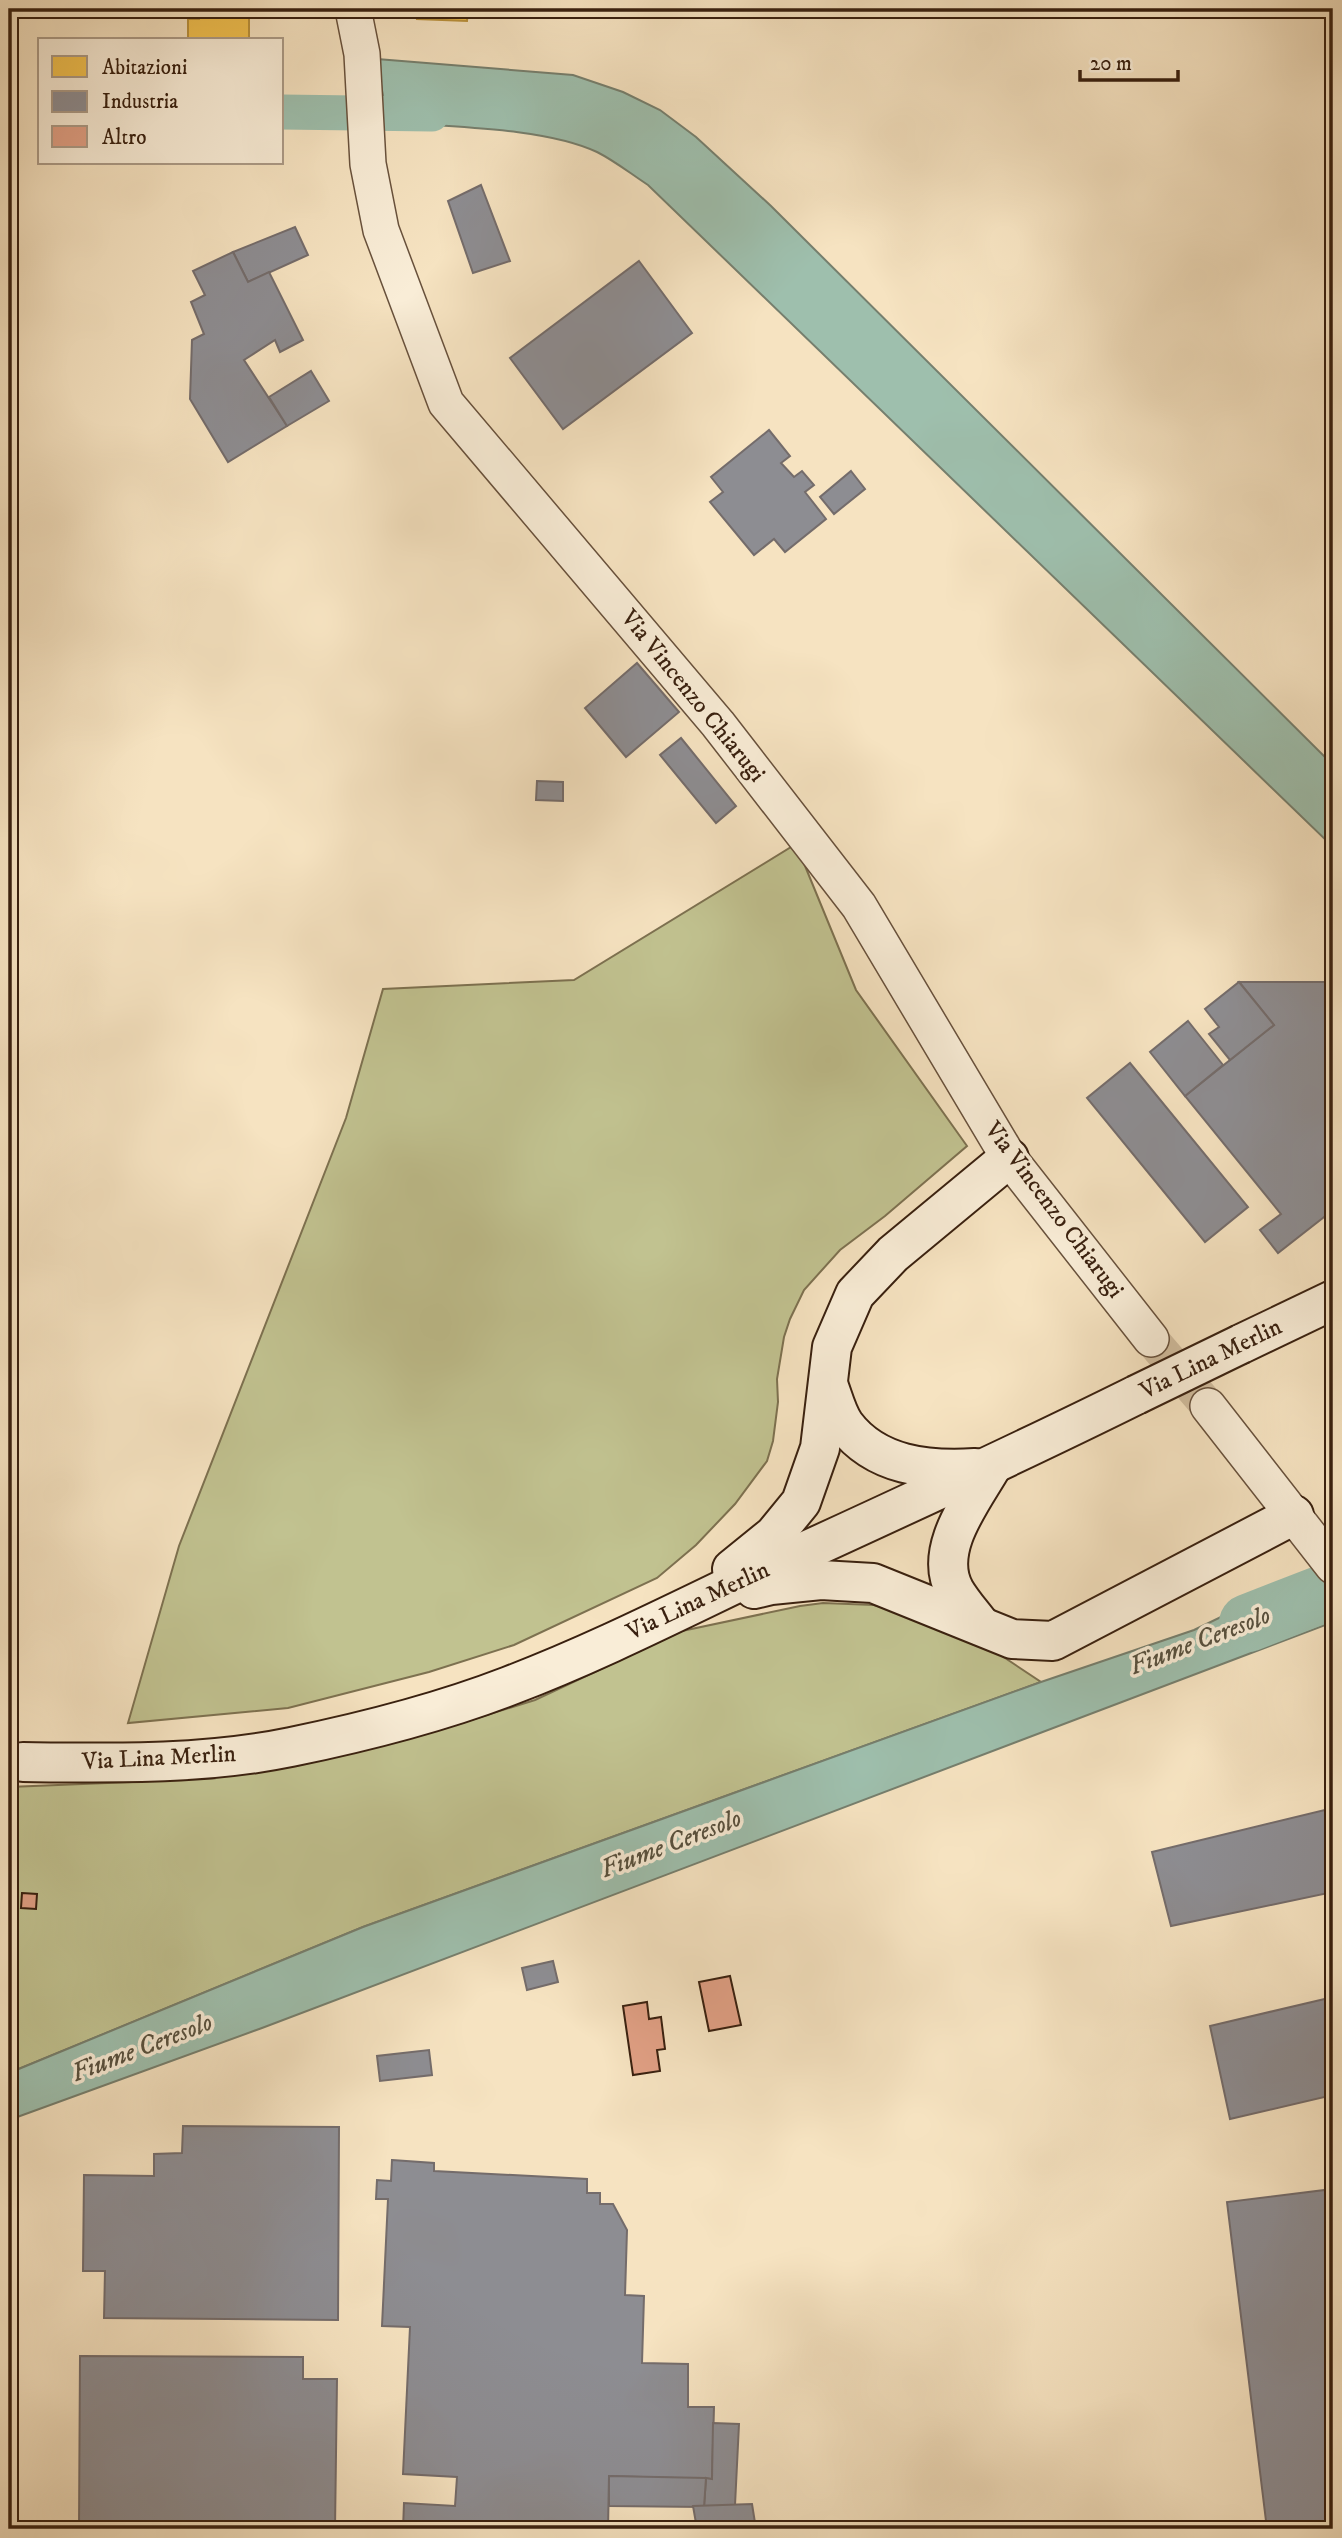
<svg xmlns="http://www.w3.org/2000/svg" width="1342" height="2538" font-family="'IM FELL DW Pica',serif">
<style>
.green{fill:#c1c290;stroke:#7d7150;stroke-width:2}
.water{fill:#9ebfad;stroke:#767f6e;stroke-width:2}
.homes{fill:#f2c14e;stroke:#ba913b;stroke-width:2}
.industry{fill:#8d8d92;stroke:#746c6b;stroke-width:2}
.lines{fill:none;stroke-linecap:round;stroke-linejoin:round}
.canal{stroke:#9ebfad;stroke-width:35}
.river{stroke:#9ebfad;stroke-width:58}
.building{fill:#e1a085;stroke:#39200f;stroke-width:2}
.tertiary-tunnel{stroke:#d0bc9d;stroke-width:35;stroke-dasharray:35 18;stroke-linecap:butt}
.tertiary-casing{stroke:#68513c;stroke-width:38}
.secondary-casing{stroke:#39200f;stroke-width:42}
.tertiary{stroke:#f9edd7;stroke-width:35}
.secondary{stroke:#f9edd7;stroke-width:38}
.secondary-bridge-casing{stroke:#39200f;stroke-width:42;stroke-linecap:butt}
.secondary-bridge{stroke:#f9edd7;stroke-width:38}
.labels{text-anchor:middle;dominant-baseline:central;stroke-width:7;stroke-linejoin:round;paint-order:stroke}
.street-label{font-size:24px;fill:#39200f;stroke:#f9edd7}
.water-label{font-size:26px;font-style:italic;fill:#57503e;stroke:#f9edd7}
</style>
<rect width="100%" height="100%" fill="#f6e3c1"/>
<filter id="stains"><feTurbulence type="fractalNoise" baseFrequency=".00286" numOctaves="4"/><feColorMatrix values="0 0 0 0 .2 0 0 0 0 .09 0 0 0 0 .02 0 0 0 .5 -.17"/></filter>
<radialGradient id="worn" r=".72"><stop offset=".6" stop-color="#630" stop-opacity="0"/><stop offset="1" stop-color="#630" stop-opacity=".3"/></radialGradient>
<g class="green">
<polygon points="796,844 856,990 967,1146 885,1216 840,1250 804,1290 790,1319 784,1337 777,1379 778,1402 773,1441 767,1461 735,1504 696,1545 657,1578 514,1645 429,1672 288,1708 128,1723 179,1546 346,1118 383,989 574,980"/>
<polygon points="823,1603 874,1605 911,1615 993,1650 1041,1682 363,1927 9,2073 9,1787 132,1782 300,1765 445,1728 535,1700 682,1631 800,1606"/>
</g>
<g class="water">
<path d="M 377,59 L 573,75 L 623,92 L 660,110 L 696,137 L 771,206 L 1333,765 L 1333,847 L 648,185 C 631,174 615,161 597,152 C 544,127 447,127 387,122 Z"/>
<polygon points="1304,1577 1333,1607 1333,1622 262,2028 9,2120 9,2073 363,1927 1041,1682 1194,1630"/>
</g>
<g class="homes">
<polygon points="199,9 249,9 249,40 188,40 188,19 199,19"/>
<polygon points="418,9 468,9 467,21 417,19"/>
</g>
<g class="industry">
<polygon points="481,185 510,261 473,273 448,201"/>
<polygon points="295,227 308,255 248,282 233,252"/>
<polygon points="233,252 248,282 269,272 303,340 280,352 275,340 244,360 287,426 228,462 190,399 192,340 204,334 191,302 205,295 193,271"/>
<polygon points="639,261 692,333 563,429 510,358"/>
<polygon points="311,371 329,401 287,426 269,397"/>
<polygon points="769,430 790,456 781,463 794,477 802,471 814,485 805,492 826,519 785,552 774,539 754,555 710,502 723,492 711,477"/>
<polygon points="851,471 865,489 834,514 820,497"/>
<polygon points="637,663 679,712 626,757 585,708"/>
<polygon points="681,738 736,806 716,823 660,755"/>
<polygon points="537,781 563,782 563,801 536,800"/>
<polygon points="1239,982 1333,982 1333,1210 1278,1253 1260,1230 1281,1214 1185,1096 1274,1025"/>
<polygon points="1239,982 1274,1025 1230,1060 1209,1034 1219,1027 1205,1009"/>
<polygon points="1188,1021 1223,1065 1185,1096 1150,1052"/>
<polygon points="1130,1063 1248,1207 1205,1242 1087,1098"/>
<polygon points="1333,1808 1333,1892 1171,1926 1152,1852"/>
<polygon points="553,1961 558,1982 527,1990 522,1968"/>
<polygon points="1333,1997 1333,2095 1230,2119 1210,2026"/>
<polygon points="429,2050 432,2075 380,2081 377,2056"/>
<polygon points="183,2126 339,2127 338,2320 104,2318 105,2271 83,2271 84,2175 154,2176 154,2154 182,2153"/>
<polygon points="392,2160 434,2163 434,2171 587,2179 587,2193 600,2193 600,2204 613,2204 627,2230 625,2295 644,2296 642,2363 688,2364 688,2407 714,2407 712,2479 609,2476 608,2529 403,2529 404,2503 455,2506 457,2477 403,2474 410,2327 382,2326 388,2199 376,2199 377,2180 391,2181"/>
<polygon points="1333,2189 1333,2529 1267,2529 1227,2202"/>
<polygon points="80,2356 303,2357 303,2379 337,2379 335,2529 79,2529"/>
<polygon points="713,2423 739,2424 735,2505 704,2507 706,2478 712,2479"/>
<polygon points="609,2476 706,2478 704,2507 609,2506"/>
<polygon points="752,2504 756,2529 697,2529 693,2506"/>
</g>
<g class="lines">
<polyline class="canal" points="282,112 432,114"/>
<polyline class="river" points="1248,1623 1333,1590"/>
</g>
<g class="building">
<polygon points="22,1893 37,1894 36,1909 21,1908"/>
<polygon points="730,1976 741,2025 709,2031 699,1982"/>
<polygon points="647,2002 649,2019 661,2017 665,2049 657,2050 660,2071 633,2075 623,2006"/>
</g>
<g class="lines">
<polyline class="tertiary-tunnel" points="1151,1339 1208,1406"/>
<defs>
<g id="tertiary">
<polyline points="353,9 362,54 368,164 381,230 446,403 718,724 859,906 1009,1158 1151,1339"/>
<polyline points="1208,1406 1333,1566"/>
</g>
<g id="secondary">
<polyline points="1241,1344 1333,1300"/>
<path d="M 828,1384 C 833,1397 837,1414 845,1425 C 876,1466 928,1471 975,1468"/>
<polyline points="732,1569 774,1535 801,1502 820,1448 832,1347 855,1294 893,1254 1009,1158"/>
<polyline points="754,1589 771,1585 821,1580 873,1583 1012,1639 1053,1641 1294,1515"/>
<path d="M 981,1626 C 972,1614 962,1603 955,1591 C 932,1550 972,1501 992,1466"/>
<path d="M 23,1762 C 112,1763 204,1765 291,1747 C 364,1732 439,1713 509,1686 C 596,1653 680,1610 764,1570 C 889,1513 1013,1456 1136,1395"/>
</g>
</defs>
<use href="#tertiary" class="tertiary-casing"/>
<use href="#secondary" class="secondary-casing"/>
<use href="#tertiary" class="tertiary"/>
<use href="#secondary" class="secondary"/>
<defs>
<polyline id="secondary-bridge" points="1136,1395 1241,1344"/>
</defs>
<use href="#secondary-bridge" class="secondary-bridge-casing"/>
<use href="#secondary-bridge" class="secondary-bridge"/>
</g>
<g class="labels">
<g class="street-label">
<text transform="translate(693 696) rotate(51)">Via Vincenzo Chiarugi</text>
<text transform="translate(1054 1210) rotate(53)">Via Vincenzo Chiarugi</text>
<text transform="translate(1211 1359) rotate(-26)">Via Lina Merlin</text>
<text transform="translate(698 1601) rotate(-25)">Via Lina Merlin</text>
<text transform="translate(159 1758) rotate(-3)">Via Lina Merlin</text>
</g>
<g class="water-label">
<text transform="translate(1200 1641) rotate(-21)">Fiume Ceresolo</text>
<text transform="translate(671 1844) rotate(-21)">Fiume Ceresolo</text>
<text transform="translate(142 2048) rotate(-21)">Fiume Ceresolo</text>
</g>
</g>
<rect width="1342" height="2538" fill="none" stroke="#f6e3c1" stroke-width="35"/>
<rect x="10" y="10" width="1321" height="2517" fill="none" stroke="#39200f" stroke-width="3.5"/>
<rect x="18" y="18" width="1307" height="2503" fill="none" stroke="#39200f" stroke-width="2"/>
<rect x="38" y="38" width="245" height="126" fill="#f9edd7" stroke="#ac9b87" stroke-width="2"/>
<rect x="52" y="56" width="35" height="21" fill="#f2c14e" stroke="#ac9b87" stroke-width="2"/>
<text x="102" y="74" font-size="21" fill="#39200f">Abitazioni</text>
<rect x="52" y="91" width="35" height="21" fill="#8d8d92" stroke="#ac9b87" stroke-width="2"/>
<text x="102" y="108" font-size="21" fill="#39200f">Industria</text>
<rect x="52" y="126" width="35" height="21" fill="#e1a085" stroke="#ac9b87" stroke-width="2"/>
<text x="102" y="144" font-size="21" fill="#39200f">Altro</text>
<path d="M1080 70v10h98v-10" fill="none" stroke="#39200f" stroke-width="3.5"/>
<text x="1090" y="70" font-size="21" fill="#39200f" stroke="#f9edd7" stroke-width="5" paint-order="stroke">20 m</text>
<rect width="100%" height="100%" filter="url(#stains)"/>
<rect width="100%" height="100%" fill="url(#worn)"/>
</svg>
